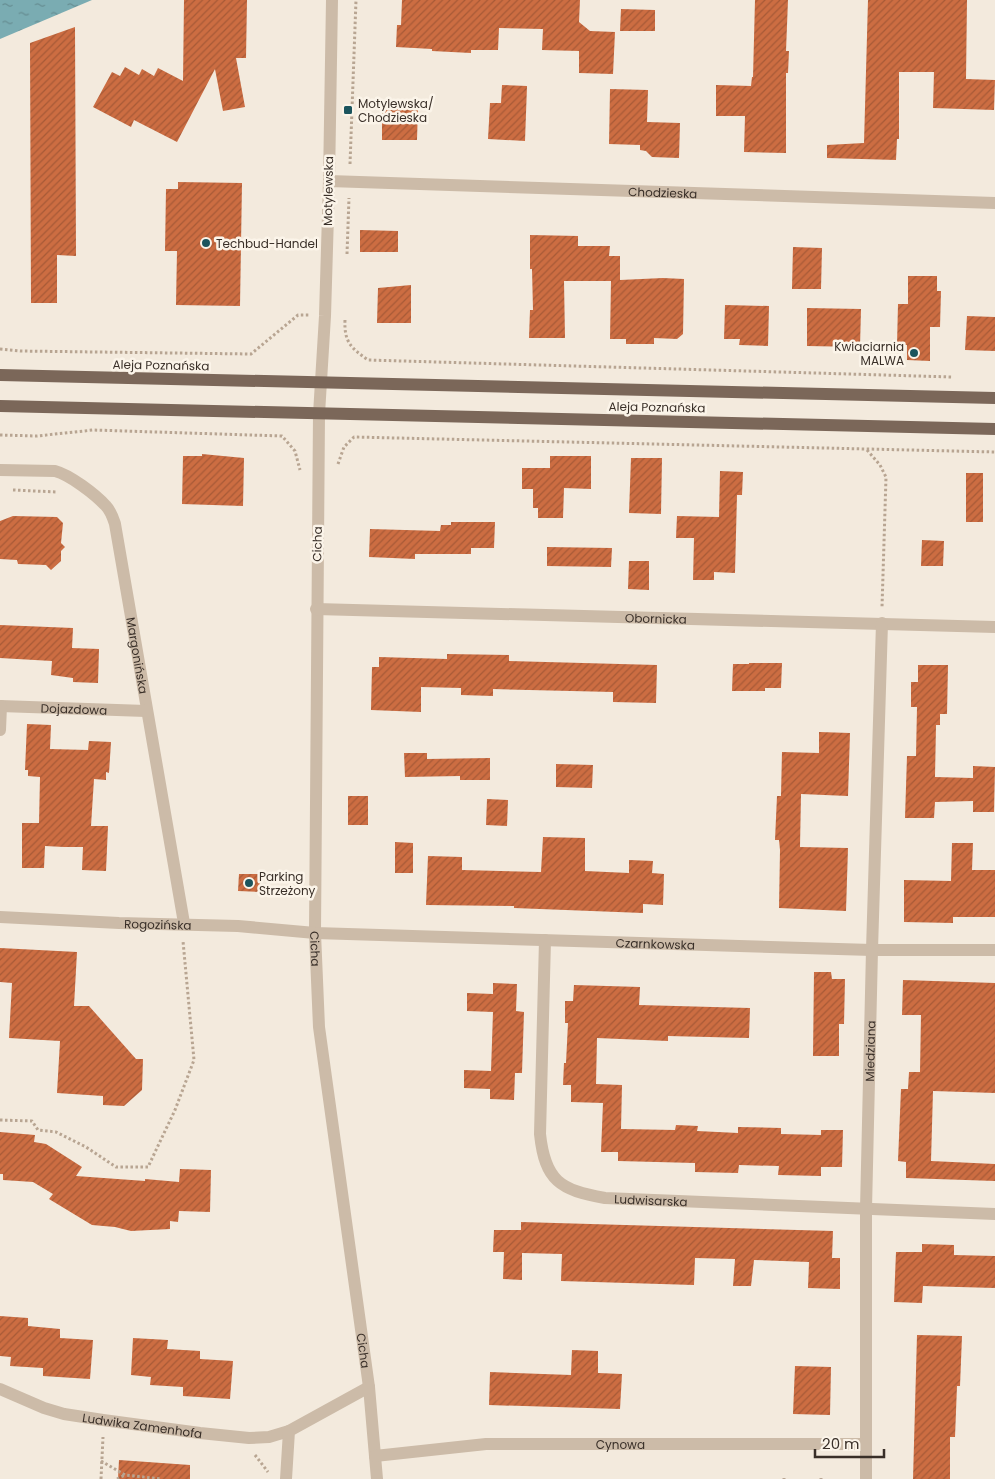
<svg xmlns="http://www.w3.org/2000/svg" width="995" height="1479" font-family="Poppins,sans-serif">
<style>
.water{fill:url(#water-ripples)}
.building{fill:url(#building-hatch)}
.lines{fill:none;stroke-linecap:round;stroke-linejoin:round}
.path{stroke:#b8a592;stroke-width:3;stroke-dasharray:2.5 2.5;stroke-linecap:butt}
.minor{stroke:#ccbba8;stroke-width:12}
.major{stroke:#7b6759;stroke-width:12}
.poi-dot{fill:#1b545d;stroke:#fbf4e9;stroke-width:2}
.labels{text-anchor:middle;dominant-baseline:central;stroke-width:5;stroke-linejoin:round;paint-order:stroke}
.poi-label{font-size:12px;fill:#392f28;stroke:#fbf4e9;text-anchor:start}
.street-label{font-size:12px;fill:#392f28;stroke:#fbf4e9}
</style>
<defs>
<pattern id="water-ripples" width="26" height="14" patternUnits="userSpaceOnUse" patternTransform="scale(1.25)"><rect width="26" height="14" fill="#7aacb2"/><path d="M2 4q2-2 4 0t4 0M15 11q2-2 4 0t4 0" fill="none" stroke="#658c91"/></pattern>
<pattern id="building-hatch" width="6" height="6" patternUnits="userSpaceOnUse" patternTransform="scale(1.25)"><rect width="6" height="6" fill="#cc6d42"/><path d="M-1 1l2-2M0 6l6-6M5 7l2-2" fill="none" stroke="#a75a37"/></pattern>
</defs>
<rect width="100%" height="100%" fill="#f3eadd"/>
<polygon class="water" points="0,0 92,0 0,39"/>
<g class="building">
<polygon points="184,0 247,0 246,58 236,58 245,107 223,111 215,69 177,142 134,120 131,127 93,107 112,72 120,76 125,67 139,75 142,69 154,76 158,68 183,81"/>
<polygon points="402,0 580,0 579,22 590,31 615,32 613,74 579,73 579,51 542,50 543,29 499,28 498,50 471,50 471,53 432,51 432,49 396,47 397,25 401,25"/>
<polygon points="755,0 788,0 786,51 789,51 788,73 786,73 786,153 744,152 745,116 716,116 716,85 751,86 752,77 753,77"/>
<polygon points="868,0 967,0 966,79 995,80 994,110 933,108 934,72 899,72 899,139 897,139 896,160 827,158 827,145 864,143"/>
<polygon points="621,9 655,10 655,31 620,31"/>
<polygon points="75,27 76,256 57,255 57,303 31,303 30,43"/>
<polygon points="502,85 527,86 525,141 488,139 490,103 501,103"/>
<polygon points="610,89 648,90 647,122 680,123 679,158 652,157 646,151 640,150 640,145 609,144"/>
<polygon points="382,105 418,106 417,140 382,140"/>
<polygon points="178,182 242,183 240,306 176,305 177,251 165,251 166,189 178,189"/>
<polygon points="360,230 398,231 398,252 360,252"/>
<polygon points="530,235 578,236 578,246 610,246 609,256 620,256 620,280 663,278 684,279 683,334 677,339 654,338 654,344 626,344 626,339 610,339 611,281 564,281 565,338 529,338 530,310 533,310 532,269 530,269"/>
<polygon points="793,247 822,248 821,289 792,289"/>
<polygon points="908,276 937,276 937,291 941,291 940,327 930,327 930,361 907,360 907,345 897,345 898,304 908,304"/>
<polygon points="411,285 411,323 377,323 378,288"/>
<polygon points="725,305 769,306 768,346 739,345 740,339 724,339"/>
<polygon points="807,308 861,309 860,347 807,346"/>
<polygon points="967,316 995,317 995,351 965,350"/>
<polygon points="202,454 244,458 243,506 182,504 183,456 202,456"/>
<polygon points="550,456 591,456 591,489 564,488 563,518 538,518 538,508 533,508 533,489 522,489 522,468 550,468"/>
<polygon points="631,458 662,458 661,514 629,513"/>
<polygon points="720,471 743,472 742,495 737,495 735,573 714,572 714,580 693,580 694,538 676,538 677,516 719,517"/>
<rect x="966" y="473" width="17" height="49"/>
<polygon points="13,516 57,517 63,523 61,543 65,547 61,551 61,561 51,570 46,565 18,564 17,560 0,559 0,521"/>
<polygon points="451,522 495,522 494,548 471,548 471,554 415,554 415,559 369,557 370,529 440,531 441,525 451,525"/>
<polygon points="922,540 944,541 943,566 921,566"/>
<polygon points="547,547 612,548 611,567 547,566"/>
<polygon points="629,561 649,561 649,590 628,589"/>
<polygon points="0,625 73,628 72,648 99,649 98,683 73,682 73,678 51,675 52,661 0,658"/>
<polygon points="447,654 509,655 509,661 657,665 656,703 613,702 613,692 493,689 493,696 461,695 461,688 421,687 421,712 371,710 372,667 379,667 379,657 447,659"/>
<polygon points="749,663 782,663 781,688 765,688 765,691 732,691 733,664 749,664"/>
<polygon points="918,665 948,665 947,714 940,714 940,725 936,725 935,777 973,778 973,766 995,767 994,812 973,812 973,801 935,802 934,818 905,818 907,756 916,756 917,707 911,707 911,682 918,682"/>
<polygon points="27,724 51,725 50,749 88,750 89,741 111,742 109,773 106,772 106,780 94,779 91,826 108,826 106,871 82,870 83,847 64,847 45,846 44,868 22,868 22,823 39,823 40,777 28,776 28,770 25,770"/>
<polygon points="819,732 850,733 848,796 801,794 800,847 848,848 846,911 779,908 780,850 779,840 775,840 777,796 781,796 782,752 819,753"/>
<polygon points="404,753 427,753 427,759 490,758 490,780 460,780 460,776 405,777"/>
<polygon points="556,764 593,765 592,788 556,787"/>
<rect x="348" y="796" width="20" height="29"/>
<polygon points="487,799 508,800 507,826 486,825"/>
<polygon points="543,837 585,838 585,871 629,873 629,860 653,861 652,873 664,874 663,905 643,904 643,913 514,908 514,906 426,905 428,856 462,857 462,870 541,872"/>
<polygon points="395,842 413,843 413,873 395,873"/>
<polygon points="952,843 973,843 972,870 995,870 995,917 953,917 953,923 904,922 904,880 951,881"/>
<polygon points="239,874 260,874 260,892 238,891"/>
<polygon points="0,948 77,952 74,1006 89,1006 136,1059 143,1059 142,1090 124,1106 103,1105 103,1096 57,1093 60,1041 9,1038 12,983 0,982"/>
<polygon points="814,972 831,972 832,979 845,979 844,1024 839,1024 839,1056 813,1056"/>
<polygon points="903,980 995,983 995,1093 933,1091 931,1161 995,1164 995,1181 906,1178 906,1162 898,1161 901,1089 908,1089 909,1072 920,1072 921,1015 902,1015"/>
<polygon points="493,983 517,984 516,1011 524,1012 522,1073 515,1073 514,1100 490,1099 490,1089 464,1088 464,1070 491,1071 492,1042 493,1012 467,1011 467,993 493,994"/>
<polygon points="574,985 640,987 639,1005 750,1008 749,1038 668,1036 668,1041 597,1038 596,1084 622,1085 621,1129 675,1130 676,1125 698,1126 697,1131 738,1133 738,1127 781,1128 781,1134 821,1135 821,1130 843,1130 842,1167 821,1167 821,1176 778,1175 779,1166 739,1165 738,1173 695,1172 695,1163 618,1161 618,1152 601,1152 603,1103 571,1102 571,1085 563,1085 564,1063 566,1063 568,1023 565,1023 565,1001 573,1001"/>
<polygon points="0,1132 35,1135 34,1142 46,1144 82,1167 76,1176 145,1181 145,1179 179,1182 180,1169 211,1170 210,1212 179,1211 178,1222 170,1221 170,1229 131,1231 115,1227 92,1225 49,1199 53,1194 33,1182 3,1180 3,1174 0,1174"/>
<polygon points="521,1222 833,1231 832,1258 840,1258 840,1289 808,1288 809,1262 754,1260 751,1286 733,1286 735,1259 695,1258 694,1285 561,1281 562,1254 522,1253 522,1280 503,1279 504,1252 493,1252 494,1230 521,1230"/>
<polygon points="922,1244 954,1245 954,1255 995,1256 995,1288 923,1286 922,1303 894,1302 896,1252 922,1252"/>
<polygon points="0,1316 28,1318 28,1326 60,1329 60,1338 93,1340 90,1379 43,1376 43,1368 10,1366 11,1357 0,1356"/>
<polygon points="917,1335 962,1336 960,1386 957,1386 955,1437 950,1437 950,1479 913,1479"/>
<polygon points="133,1338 168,1340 167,1349 200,1351 200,1359 233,1361 230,1399 183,1396 183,1387 150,1385 151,1377 131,1375"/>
<polygon points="572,1350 598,1351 598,1373 622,1374 620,1409 489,1405 490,1372 571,1375"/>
<polygon points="795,1366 831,1367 830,1415 793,1414"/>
<polygon points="119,1460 190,1465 190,1479 118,1479"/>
</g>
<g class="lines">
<g class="path">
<polyline points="350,164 356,0"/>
<polyline points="347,254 349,198"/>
<path d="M 345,320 C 344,342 351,348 368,360 L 952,377"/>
<polyline points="0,349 20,351 251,354 298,315 309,315"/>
<polyline points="0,435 37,436 93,430 282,436 295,451 300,470"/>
<polyline points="867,450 880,465 886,477 882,607"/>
<polyline points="338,464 344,447 354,437 995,452"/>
<polyline points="13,490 57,492"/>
<polyline points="0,1120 32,1121 38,1130 56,1132 86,1147 116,1167 148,1167 175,1110 194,1060 183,941"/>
<polyline points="255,1455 268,1472"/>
<polyline points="101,1461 125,1475 162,1479"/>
<polyline points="821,1478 821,1479"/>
<polyline points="101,1479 103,1437"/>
<polyline points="117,1479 125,1475"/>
<polyline points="784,1479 784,1478"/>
</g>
<g class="minor">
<path id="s1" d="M 332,0 L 329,181 L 325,316 L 319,414 L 315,933 L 319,1027 L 369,1387 L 377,1479"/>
<path id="s2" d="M 329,181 L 995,203"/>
<path id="s3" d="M 0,470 L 55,471 C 70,475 95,494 106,506 C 111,511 113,518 115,524 L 184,923"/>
<path id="s4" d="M 316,609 L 995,627"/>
<path id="s5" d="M 0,706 L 146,711"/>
<polyline points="0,730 1,706"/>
<path id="s6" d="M 0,917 L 119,923 L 238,926 L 315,933 L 872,950 L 995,950"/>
<path id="s7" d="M 545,940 L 540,1134 C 545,1181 560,1190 605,1198 L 995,1214"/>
<path id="s8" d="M 0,1389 L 44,1408 L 64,1414 L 103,1420 L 200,1433 L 249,1438 L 269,1437 L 289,1431"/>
<path id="s9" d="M 375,1456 L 486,1444 L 866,1444"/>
<polyline points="286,1479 289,1431 369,1387"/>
<path id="s10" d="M 866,1479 L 866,1209 L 872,950 L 882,623"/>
</g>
<g class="major">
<polyline points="0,375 995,398"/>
<polyline points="0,406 995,429"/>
</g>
</g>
<g class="poi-dot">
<rect x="343" y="105" width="10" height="10" rx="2.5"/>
<circle cx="206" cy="243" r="5"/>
<circle cx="914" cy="353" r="5"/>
<circle cx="249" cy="883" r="5"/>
</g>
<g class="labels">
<g class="poi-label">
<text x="358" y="103">Motylewska/<tspan x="358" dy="14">Chodzieska</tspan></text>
<text x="216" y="243">Techbud-Handel</text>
<text x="904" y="346" text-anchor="end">Kwiaciarnia<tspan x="904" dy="14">MALWA</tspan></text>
<text x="259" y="876">Parking<tspan x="259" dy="14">Strzeżony</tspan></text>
</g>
<g class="street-label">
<text transform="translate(328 191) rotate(-89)">Motylewska</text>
<text stroke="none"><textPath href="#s2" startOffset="334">Chodzieska</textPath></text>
<text transform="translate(161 365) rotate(1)">Aleja Poznańska</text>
<text transform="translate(657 407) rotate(1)">Aleja Poznańska</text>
<text transform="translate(317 544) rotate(-89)">Cicha</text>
<text stroke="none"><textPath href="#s4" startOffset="340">Obornicka</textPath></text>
<text stroke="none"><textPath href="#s3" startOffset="271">Margonińska</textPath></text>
<text stroke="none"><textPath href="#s5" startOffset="74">Dojazdowa</textPath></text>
<text stroke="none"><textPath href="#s6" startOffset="158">Rogozińska</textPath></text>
<text stroke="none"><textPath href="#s6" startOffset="656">Czarnkowska</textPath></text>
<text stroke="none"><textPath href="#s1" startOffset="949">Cicha</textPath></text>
<text stroke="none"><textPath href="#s10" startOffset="428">Miedziana</textPath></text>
<text stroke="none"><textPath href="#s7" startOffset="342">Ludwisarska</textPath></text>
<text stroke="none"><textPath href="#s1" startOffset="1354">Cicha</textPath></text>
<text stroke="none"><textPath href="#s8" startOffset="148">Ludwika Zamenhofa</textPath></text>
<text stroke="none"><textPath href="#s9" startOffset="246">Cynowa</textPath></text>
</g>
</g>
<path d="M815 1449v8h69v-8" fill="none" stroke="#392f28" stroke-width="2.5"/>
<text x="822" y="1449" font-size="15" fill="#392f28" stroke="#fbf4e9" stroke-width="4" paint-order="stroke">20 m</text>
</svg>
